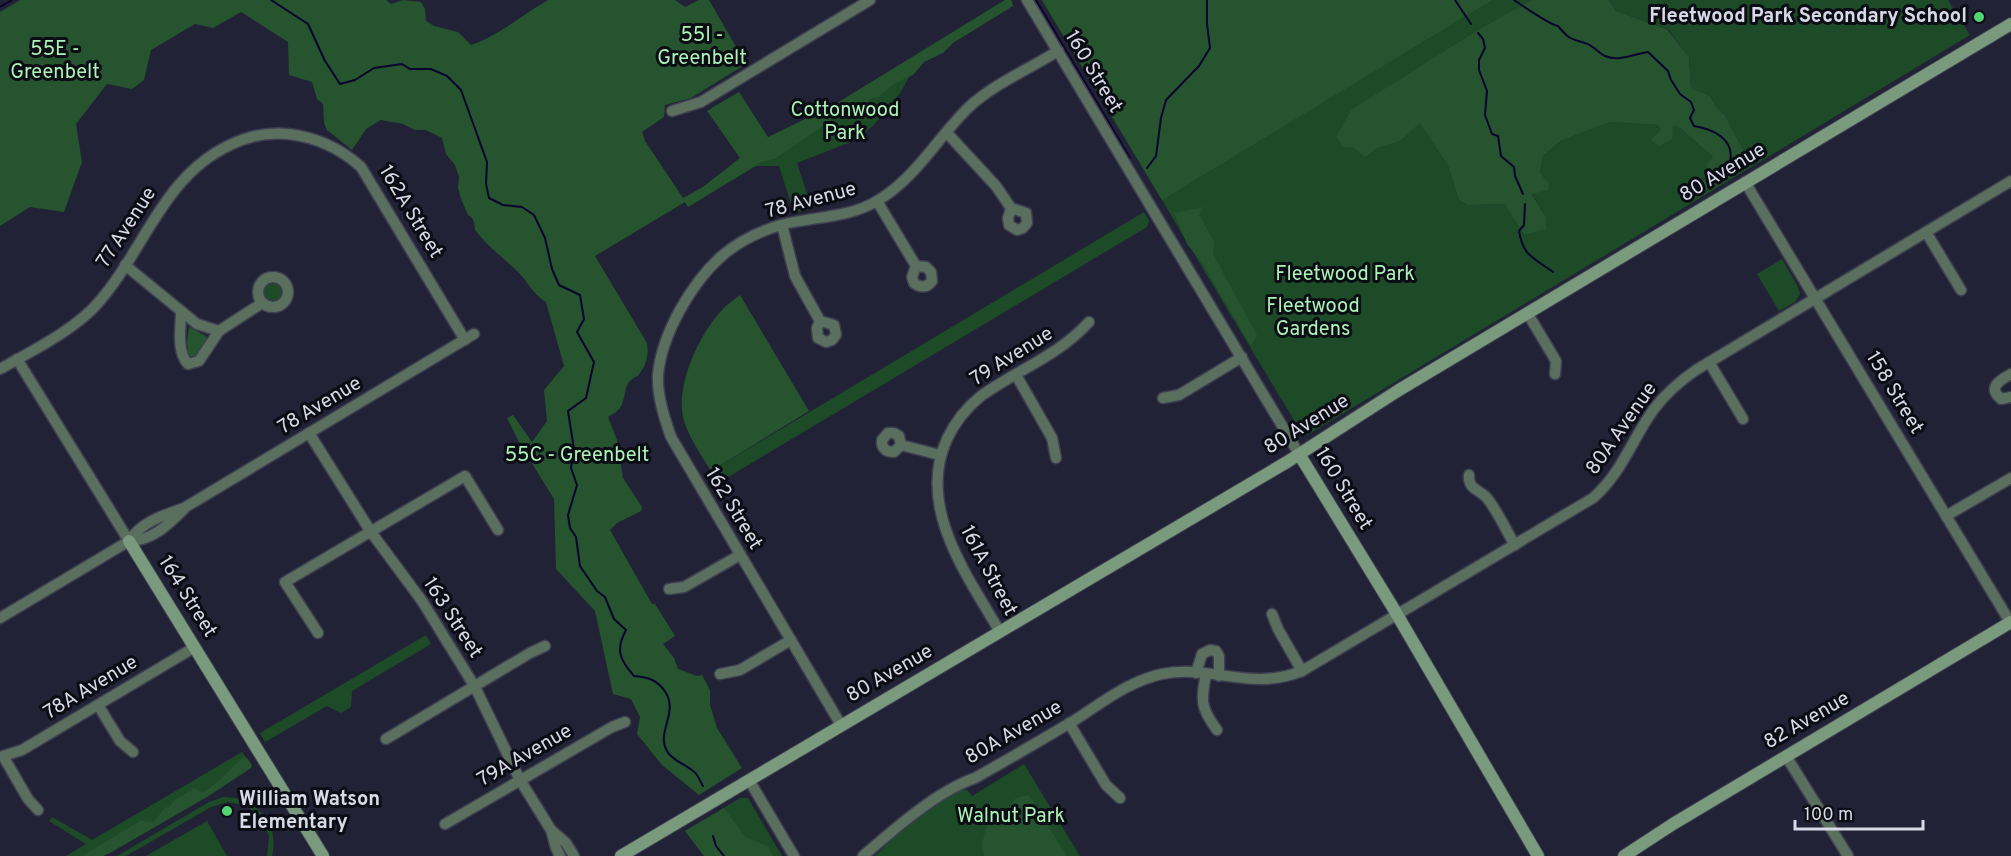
<svg xmlns="http://www.w3.org/2000/svg" width="2011" height="856" font-family="Overpass,sans-serif">
<style>
.green{fill:#1d4b27}
.forest{fill:#25542f}
.lines{fill:none;stroke-linecap:round;stroke-linejoin:round}
.stream{stroke:#0b042e;stroke-width:2}
.street-casing{stroke:#3e3f51;stroke-width:13}
.secondary-casing{stroke:#3e3f51;stroke-width:14}
.street{stroke:#5b6f5e;stroke-width:10}
.secondary{stroke:#7a9a7e;stroke-width:12}
.poi-dot{fill:#52d673;stroke:#0c0c15;stroke-width:2}
.labels{text-anchor:middle;dominant-baseline:central;stroke-width:6;stroke-linejoin:round;paint-order:stroke}
.poi-label{font-size:20px;font-weight:bold;fill:#d7d9e6;stroke:#0c0c15;text-anchor:end}
.park-label{font-size:20px;fill:#abf3b6;stroke:#0c0c15}
.street-label{font-size:20px;fill:#d7d9e6;stroke:#0c0c15}
</style>
<rect width="100%" height="100%" fill="#212235"/>
<g class="green">
<polygon points="1005,0 1011,0 1013,3 917,63 900,93 874,125 856,140 797,163 812,209 794,213 779,166 756,166 688,207 683,199 703,187 745,154 711,108 734,95 761,144 834,105"/>
<polygon points="1042,0 1532,0 1467,38 1352,147 1365,158 1377,148 1399,142 1420,122 1448,166 1459,200 1468,205 1505,204 1546,217 1532,193 1540,173 1543,156 1561,141 1610,122 1658,125 1661,129 1673,126 1680,128 1713,157 1712,176 1701,182 1700,193 1748,165 1742,148 1725,115 1716,107 1710,96 1691,88 1689,57 1668,29 1616,11 1609,0 1948,0 1970,35 1304,437"/>
<polygon points="1144,212 1149,221 1147,227 718,483 711,471"/>
<polygon points="1782,259 1798,287 1800,294 1795,302 1779,311 1757,274"/>
<circle cx="273" cy="292" r="13"/>
<polygon points="426,635 431,644 352,691 351,707 341,713 327,706 265,742 260,733"/>
<polygon points="242,752 251,765 101,856 66,856 86,844 49,821 52,817 92,840"/>
<polygon points="1024,764 1080,856 875,856 909,822 962,789 967,790 972,796"/>
<path d="M 224,797 C 257,797 280,824 272,856 L 267,856 L 269,837 L 263,821 L 247,806 L 228,802 L 211,807 L 126,856 L 117,856 L 209,802 Z"/>
<polygon points="740,798 748,798 782,856 704,856 685,831"/>
<polygon points="207,821 227,856 146,856"/>
</g>
<g class="forest">
<path d="M 20,0 L 386,0 L 391,4 L 403,0 L 421,2 L 425,9 L 426,21 L 434,26 L 458,32 L 471,45 C 499,36 523,14 548,0 L 675,0 L 685,7 L 699,0 L 709,0 L 746,64 L 691,98 L 665,105 L 664,117 L 642,132 L 645,141 L 683,198 L 703,187 L 740,158 L 707,111 L 739,92 L 768,137 L 834,105 L 1005,0 L 1011,0 L 1013,6 L 953,43 L 943,53 L 924,62 L 913,75 L 897,82 L 877,98 L 871,98 C 860,108 856,115 840,114 L 775,159 L 761,162 L 688,207 L 685,202 L 595,256 L 647,343 C 649,357 646,365 638,376 C 623,381 627,393 622,404 C 620,410 613,414 608,417 L 617,440 L 623,478 L 642,507 L 641,511 L 617,523 L 610,530 L 652,604 L 655,604 L 675,636 L 663,644 L 674,658 L 678,669 L 697,676 L 702,675 L 710,690 L 710,705 L 717,728 L 742,768 L 699,795 L 662,765 L 637,734 L 640,717 L 631,699 L 613,694 L 595,611 L 556,569 L 554,499 L 520,444 L 507,418 L 513,415 L 532,442 L 547,421 L 544,390 L 564,366 L 546,302 C 535,296 528,283 520,274 C 505,259 488,247 475,230 C 475,224 474,218 468,215 L 461,199 L 458,188 L 459,177 L 455,165 L 446,154 L 442,138 L 426,130 L 415,130 L 403,124 L 381,120 L 366,129 L 352,150 L 327,130 L 324,123 L 323,104 L 317,99 L 312,82 L 289,75 L 288,42 L 241,12 L 213,28 L 195,24 L 151,50 L 144,80 L 132,89 L 107,84 L 76,124 L 82,162 L 64,212 L 30,207 L 0,226 L 0,12 Z"/>
<polygon points="1042,0 1492,0 1162,200"/>
<polygon points="1532,0 1609,0 1616,11 1667,29 1689,57 1691,88 1710,96 1716,107 1725,115 1742,148 1748,166 1699,194 1701,182 1712,176 1706,166 1713,157 1680,128 1673,126 1672,139 1659,146 1651,140 1661,130 1658,125 1610,122 1561,141 1543,156 1540,173 1549,184 1548,190 1532,194 1546,217 1546,229 1524,235 1505,204 1468,205 1459,200 1448,166 1420,123 1399,142 1377,148 1365,158 1352,147 1345,148 1336,137 1351,110 1475,32"/>
<polygon points="1204,207 1199,215 1214,241 1213,254 1257,335 1251,346 1201,261 1187,244 1174,213"/>
<path d="M 740,295 L 809,411 L 711,471 C 701,455 690,439 684,421 C 674,388 699,334 722,310 C 727,304 734,300 740,295 Z"/>
<polygon points="189,327 206,336 207,340 199,356 189,359 187,343"/>
<path d="M 244,757 L 247,758 L 252,765 L 251,768 L 207,797 L 110,853 L 103,856 L 82,856 L 140,821 L 154,822 L 165,807 L 169,808 L 174,800 L 195,788 L 202,793 C 220,783 229,769 244,757 Z"/>
<polygon points="1029,795 1067,856 984,856 982,844 989,816 994,813 1005,814 1016,798"/>
<polygon points="724,808 745,837 768,846 773,856 704,856 685,831"/>
</g>
<g class="lines">
<g class="stream">
<path d="M 271,0 L 308,24 L 325,61 L 340,84 L 355,80 L 374,68 L 402,64 L 410,69 L 431,69 L 447,76 L 461,90 L 487,162 L 486,184 L 489,198 L 503,205 L 522,207 L 534,215 L 545,238 L 552,269 L 559,285 L 580,295 L 584,319 L 577,332 L 594,362 L 586,398 L 568,411 L 574,449 L 571,468 L 577,485 L 568,515 L 570,528 L 576,537 L 580,566 L 597,591 L 605,597 L 614,619 L 626,630 C 615,650 620,660 634,676 C 648,677 658,680 666,693 C 678,714 656,732 667,751 C 671,760 685,764 693,771 C 698,774 700,781 703,786"/>
<polyline points="1036,0 1130,158"/>
<polyline points="1455,0 1471,24"/>
<path d="M 1514,0 C 1523,6 1550,25 1558,26 C 1570,40 1569,38 1585,43 C 1593,45 1598,53 1605,56 C 1619,62 1634,54 1648,52 L 1668,71 L 1671,80 L 1680,94 L 1691,102 L 1694,110 L 1690,118 L 1694,126 C 1713,129 1735,139 1730,162"/>
<polyline points="0,7 12,0"/>
<polyline points="1478,33 1483,39 1485,48 1479,60 1479,70 1487,91 1485,115 1492,134 1498,136 1501,156 1514,167 1515,176 1523,194"/>
<polyline points="1147,168 1156,156 1161,118 1166,100 1199,66 1210,48 1207,24 1207,0"/>
<path d="M 1525,204 L 1524,225 L 1519,231 C 1523,256 1534,258 1553,272"/>
<polyline points="713,836 716,846 724,856"/>
</g>
<defs>
<g id="street">
<polyline points="1027,0 1299,454"/>
<polyline points="672,111 701,102 870,0"/>
<polyline points="947,133 996,186 1011,208 1026,213 1027,223 1023,228 1017,230 1009,225 1008,218 1011,208"/>
<polyline points="1745,182 2010,622"/>
<path d="M 877,201 L 916,266 L 912,277 L 914,283 C 920,288 927,288 932,281 L 931,272 L 926,267 L 916,266"/>
<polyline points="782,225 795,276 820,321"/>
<polyline points="1926,232 1961,290"/>
<polyline points="125,265 197,324 219,331 262,303"/>
<circle cx="273" cy="292" r="15"/>
<path d="M 181,311 C 181,328 176,351 188,364 L 199,361 L 219,331"/>
<polyline points="1528,314 1556,361 1555,374"/>
<polygon points="820,321 834,325 836,335 832,340 826,342 818,338 817,328"/>
<polyline points="17,359 129,541"/>
<polyline points="1709,362 1743,419"/>
<path d="M 0,369 C 30,352 76,329 98,303 C 144,251 163,176 230,145 C 248,136 268,132 288,134 C 315,137 340,148 361,167 L 465,340"/>
<path d="M 2011,374 C 2000,380 1987,387 2001,399 L 2011,397"/>
<polyline points="1016,375 1052,438 1056,458"/>
<polyline points="1163,398 1179,395 1242,357"/>
<polyline points="309,433 371,532 422,601 475,687 520,780 551,830 556,848 560,856"/>
<path d="M 901,445 L 894,452 C 886,452 881,448 882,440 L 888,433 L 894,433 L 899,436 L 901,445 L 940,455"/>
<path d="M 1469,475 C 1468,488 1477,489 1485,496 C 1494,504 1508,534 1515,545"/>
<polyline points="1946,516 2011,478"/>
<path d="M 129,541 C 152,541 169,524 184,509"/>
<polyline points="669,589 684,587 740,555"/>
<polyline points="1272,614 1278,629 1302,671"/>
<path d="M 0,618 L 129,541 C 141,522 164,515 184,508 L 474,334"/>
<path d="M 1000,632 C 967,575 916,507 947,439 C 955,422 966,408 981,396 C 1017,370 1058,356 1089,322"/>
<polyline points="318,633 285,582 465,476 498,530"/>
<polyline points="1196,673 1202,654 1210,650 1216,651 1219,656 1219,676"/>
<polyline points="720,674 740,670 791,640"/>
<path d="M 1206,674 C 1201,701 1200,707 1217,730"/>
<polyline points="98,705 120,741 133,752"/>
<polyline points="1069,723 1106,785 1120,798"/>
<path d="M 841,725 L 671,437 C 664,417 657,395 658,375 C 660,352 669,330 680,310 C 704,267 732,239 781,225 C 814,216 846,219 877,201 C 916,178 938,137 969,107 C 994,84 1029,69 1058,51"/>
<polyline points="386,739 530,653 545,646"/>
<polyline points="1786,756 1848,856"/>
<polyline points="749,780 794,856"/>
<polyline points="38,810 28,799 3,756 22,750 195,647"/>
<polyline points="445,824 612,727 625,722"/>
<polyline points="551,830 566,843 574,856"/>
<path d="M 863,856 C 893,830 937,791 975,778 C 1007,760 1038,742 1070,723 C 1099,705 1128,681 1162,674 C 1212,664 1249,692 1302,671 L 1593,498 C 1622,473 1632,439 1654,409 C 1666,393 1680,381 1696,370 L 2011,181"/>
</g>
<g id="secondary">
<polyline points="1299,454 1392,606 1538,856"/>
<polyline points="129,541 323,856"/>
<polyline points="621,856 1287,462 1399,390 2011,24"/>
<polyline points="1624,856 1673,824 2011,622"/>
</g>
</defs>
<use href="#street" class="street-casing"/>
<use href="#secondary" class="secondary-casing"/>
<use href="#street" class="street"/>
<use href="#secondary" class="secondary"/>
</g>
<g class="poi-dot">
<circle cx="1979" cy="17" r="6"/>
<circle cx="227" cy="811" r="6"/>
</g>
<g class="labels">
<g class="poi-label">
<text x="1967" y="17">Fleetwood Park Secondary School</text>
<text x="239" y="800" text-anchor="start">William Watson<tspan x="239" dy="23">Elementary</tspan></text>
</g>
<g class="park-label">
<text x="702" y="36">55I -<tspan x="702" dy="23">Greenbelt</tspan></text>
<text x="55" y="50">55E -<tspan x="55" dy="23">Greenbelt</tspan></text>
<text x="845" y="111">Cottonwood<tspan x="845" dy="23">Park</tspan></text>
<text x="1345" y="275">Fleetwood Park</text>
<text x="1313" y="307">Fleetwood<tspan x="1313" dy="23">Gardens</tspan></text>
<text x="577" y="456">55C - Greenbelt</text>
<text x="1011" y="817">Walnut Park</text>
</g>
<g class="street-label">
<text transform="translate(1093 72) rotate(59)">160 Street</text>
<text transform="translate(1723 173) rotate(-31)">80 Avenue</text>
<text transform="translate(811 201) rotate(-15)">78 Avenue</text>
<text transform="translate(410 212) rotate(59)">162A Street</text>
<text transform="translate(127 228) rotate(-57)">77 Avenue</text>
<text transform="translate(1012 357) rotate(-32)">79 Avenue</text>
<text transform="translate(1894 393) rotate(59)">158 Street</text>
<text transform="translate(320 406) rotate(-31)">78 Avenue</text>
<text transform="translate(1307 425) rotate(-32)">80 Avenue</text>
<text transform="translate(1622 429) rotate(-55)">80A Avenue</text>
<text transform="translate(1343 489) rotate(59)">160 Street</text>
<text transform="translate(733 509) rotate(59)">162 Street</text>
<text transform="translate(988 571) rotate(62)">161A Street</text>
<text transform="translate(187 597) rotate(58)">164 Street</text>
<text transform="translate(452 618) rotate(57)">163 Street</text>
<text transform="translate(890 674) rotate(-30)">80 Avenue</text>
<text transform="translate(91 688) rotate(-31)">78A Avenue</text>
<text transform="translate(1807 721) rotate(-30)">82 Avenue</text>
<text transform="translate(1014 733) rotate(-30)">80A Avenue</text>
<text transform="translate(525 756) rotate(-30)">79A Avenue</text>
</g>
</g>
<path d="M1795 820v9h128v-9" fill="none" stroke="#d7d9e6" stroke-width="3"/>
<text x="1804" y="820" font-size="18" fill="#d7d9e6" stroke="#0c0c15" stroke-width="4.5" paint-order="stroke">100 m</text>
</svg>
